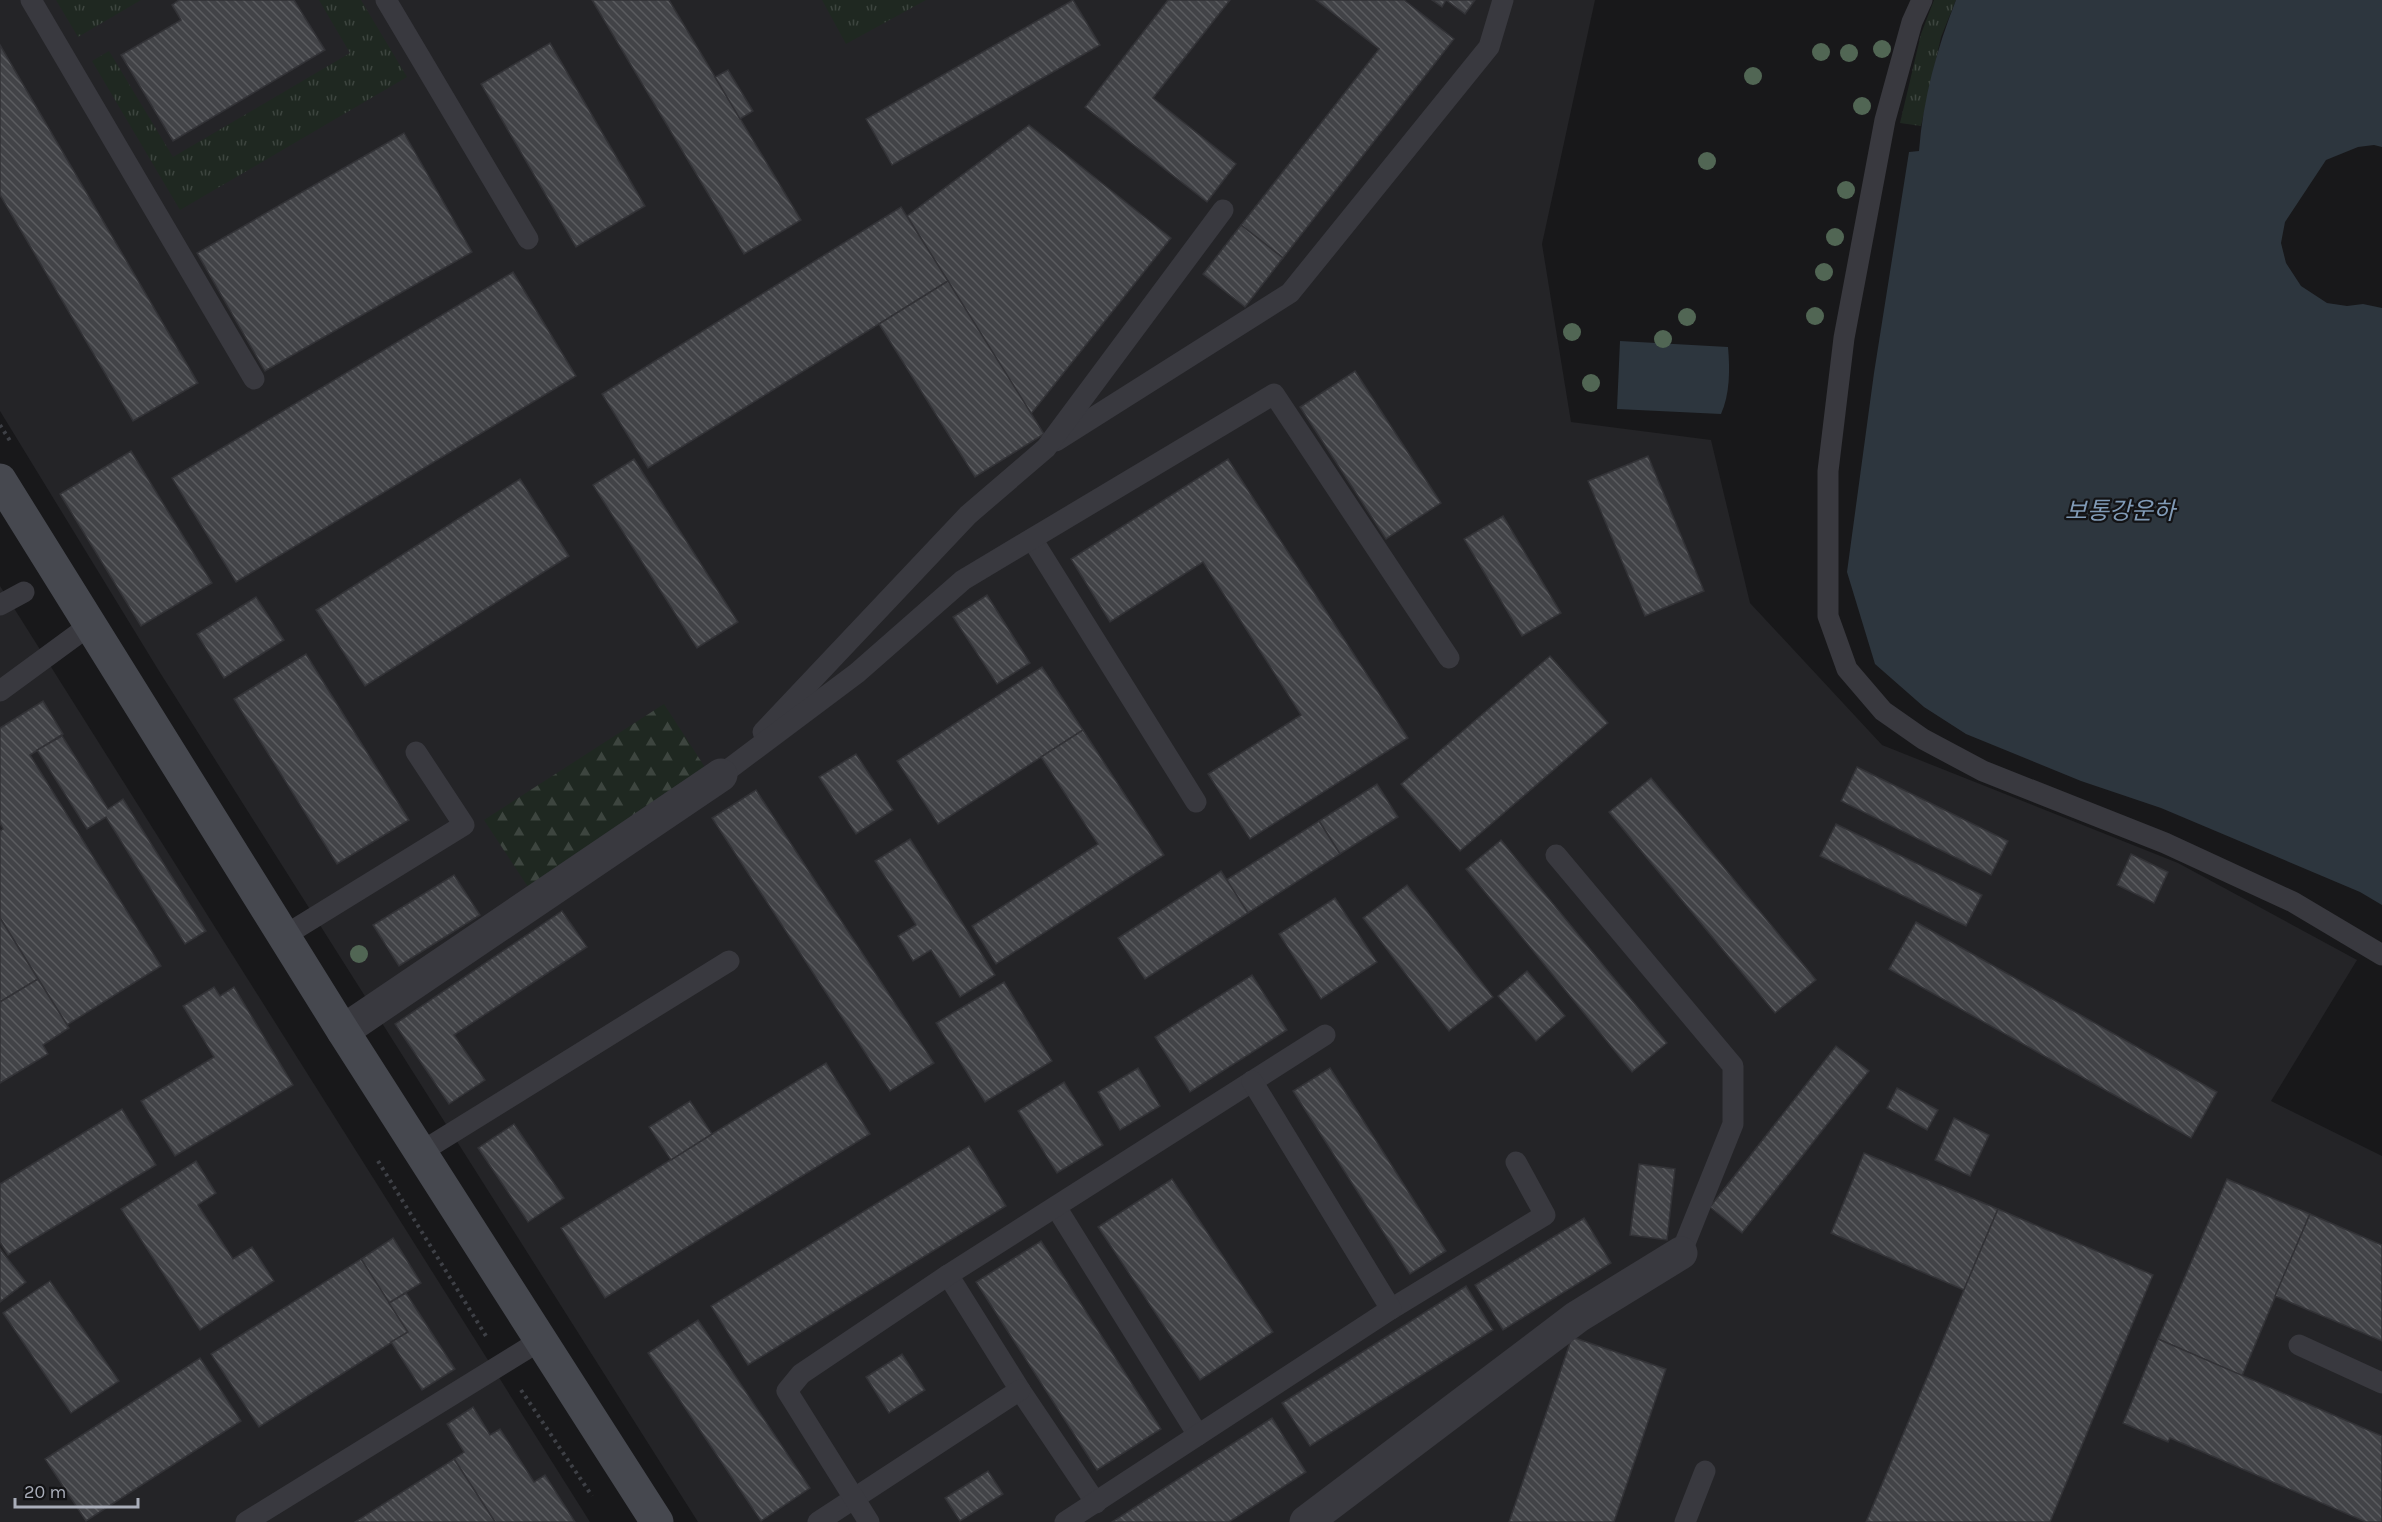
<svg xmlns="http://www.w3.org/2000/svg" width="2382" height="1522" font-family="Karla,'Noto Sans KR',sans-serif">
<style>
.built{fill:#242427}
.grass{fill:url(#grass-tufts)}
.forest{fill:url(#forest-firs)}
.water{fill:#2d363e}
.building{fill:url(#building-back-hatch);stroke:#323236;stroke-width:1.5}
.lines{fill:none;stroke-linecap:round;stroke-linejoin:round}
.path{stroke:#3e4046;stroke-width:4;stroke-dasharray:3 4.5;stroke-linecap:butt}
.lane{stroke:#39393f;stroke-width:21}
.street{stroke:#39393f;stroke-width:33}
.secondary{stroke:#46484f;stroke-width:33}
.tree{fill:#516654}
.labels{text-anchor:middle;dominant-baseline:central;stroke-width:4.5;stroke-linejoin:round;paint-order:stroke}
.water-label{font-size:24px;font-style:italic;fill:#809ab6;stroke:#131315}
</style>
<defs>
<pattern id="grass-tufts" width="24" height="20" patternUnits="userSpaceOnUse" patternTransform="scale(1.5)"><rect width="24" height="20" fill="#1f2821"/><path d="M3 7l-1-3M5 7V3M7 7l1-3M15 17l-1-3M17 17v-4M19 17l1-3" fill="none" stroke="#3d453f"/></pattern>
<pattern id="forest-firs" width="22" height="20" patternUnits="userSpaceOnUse" patternTransform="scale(1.5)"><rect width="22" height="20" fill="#1f2821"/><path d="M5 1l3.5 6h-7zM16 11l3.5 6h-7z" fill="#3d453f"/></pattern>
<pattern id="building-back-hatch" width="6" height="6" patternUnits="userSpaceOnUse" patternTransform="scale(1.5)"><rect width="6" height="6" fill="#424347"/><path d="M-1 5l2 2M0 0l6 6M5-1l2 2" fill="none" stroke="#5b5c5f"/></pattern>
</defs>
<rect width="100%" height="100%" fill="#18181a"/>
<g class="built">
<polygon points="0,0 1595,0 1542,244 1571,422 1711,440 1750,603 1882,745 2178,863 2357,960 2271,1101 2382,1156 2382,1522 698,1522 159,671 0,411"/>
<polygon points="0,586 590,1522 0,1522"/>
</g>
<g class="grass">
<polygon points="56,0 141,0 78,37"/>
<polygon points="319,0 361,0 407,77 180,210 92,61 109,51 173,157 350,53"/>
<polygon points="822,0 926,0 846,44"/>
<polygon points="1934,0 1956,0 1941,37 1921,126 1900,123 1921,34"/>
</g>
<polygon class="forest" points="664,704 708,772 528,887 484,820"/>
<g class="water">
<path d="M 1956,0 L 2382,0 L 2382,147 L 2374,145 L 2358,147 L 2326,160 L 2285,222 L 2281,243 L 2286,263 L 2301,286 L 2327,303 L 2347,306 L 2363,304 L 2382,308 L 2382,905 L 2360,892 L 2161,808 L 2081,781 L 1966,734 L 1924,707 L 1875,664 L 1847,572 L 1874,373 L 1909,152 L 1919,151 C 1923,99 1937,48 1956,0 Z"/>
<path d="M 1620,341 L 1728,347 C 1730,369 1730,394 1721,414 L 1617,409 Z"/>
</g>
<g class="building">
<polygon points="179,0 294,0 325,50 173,141 121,55 181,20 172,5"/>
<polygon points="592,0 669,0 801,220 744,254"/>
<polygon points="1073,0 1100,45 892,165 866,119"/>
<polygon points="1168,0 1230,0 1153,98 1236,164 1207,202 1085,107"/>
<polygon points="1316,0 1404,0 1454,39 1283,258 1241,225 1379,49"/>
<polygon points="1432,0 1475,0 1465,14 1446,0 1442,7"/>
<polygon points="550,43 645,206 576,247 481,84"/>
<polygon points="0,45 198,383 133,421 0,195"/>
<polygon points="728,70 753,111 740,119 715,77"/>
<polygon points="1029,125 1171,238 1031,414 907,216"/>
<polygon points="404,133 472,252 265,371 197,253"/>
<polygon points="901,207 948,281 648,468 602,394"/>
<polygon points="1241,225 1283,258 1245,307 1203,274"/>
<polygon points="513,272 576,376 236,582 172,478"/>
<polygon points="948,281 1044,434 975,477 879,324"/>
<polygon points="1355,371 1441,503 1386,539 1300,407"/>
<polygon points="131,451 212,583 141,626 60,494"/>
<polygon points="1648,456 1704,591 1645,616 1588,481"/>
<polygon points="634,459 738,622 697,648 593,485"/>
<polygon points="1228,459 1408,738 1250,839 1208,774 1301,715 1203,562 1110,622 1071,559"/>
<polygon points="520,479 569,556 365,686 316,610"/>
<polygon points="1503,516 1561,613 1522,636 1464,539"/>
<polygon points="987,595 1030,663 997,684 953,617"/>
<polygon points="256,597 284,640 224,678 197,634"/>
<polygon points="306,654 409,820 337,864 234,699"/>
<polygon points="1550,656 1608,723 1460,851 1401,784"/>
<polygon points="1042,667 1083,730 938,824 897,761"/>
<polygon points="43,701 63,734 30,755 161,966 67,1025 0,918 0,831 3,829 0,823 0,728"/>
<polygon points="1083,730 1164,855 996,964 972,926 1098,844 1041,757"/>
<polygon points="62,736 108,809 123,799 206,931 185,944 106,817 87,829 37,750"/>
<polygon points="856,754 893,810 856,834 819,777"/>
<polygon points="1857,767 2008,841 1991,875 1841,801"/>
<polygon points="1651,778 1816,980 1775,1013 1609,812"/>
<polygon points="1377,784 1398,817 1340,854 1319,821"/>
<polygon points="756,790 934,1063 890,1091 712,818"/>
<polygon points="1319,821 1340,854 1248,913 1226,880"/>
<polygon points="1836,824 1982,895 1966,926 1820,856"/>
<polygon points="910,839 995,975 960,997 931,950 913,961 898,936 916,925 875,861"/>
<polygon points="1501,840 1667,1043 1632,1072 1466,869"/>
<polygon points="2131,854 2168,872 2154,903 2117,885"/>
<polygon points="1221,871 1248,913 1145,979 1118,938"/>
<polygon points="454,875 480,915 399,966 373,925"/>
<polygon points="1407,885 1493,997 1449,1031 1363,918"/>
<polygon points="1335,898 1377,962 1321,999 1279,934"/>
<polygon points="562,911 587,947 454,1035 485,1080 449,1104 395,1024"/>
<polygon points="0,918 38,979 0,1002"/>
<polygon points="1916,922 2217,1092 2191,1138 1889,969"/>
<polygon points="1527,971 1565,1016 1536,1041 1498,996"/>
<polygon points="1252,975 1287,1030 1190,1092 1155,1037"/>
<polygon points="38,979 69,1028 43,1045 48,1054 0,1083 0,1002"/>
<polygon points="1004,982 1052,1061 985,1102 936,1023"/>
<polygon points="214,987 220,996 234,987 293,1085 175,1156 141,1101 214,1057 183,1006"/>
<polygon points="1836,1046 1869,1071 1742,1233 1710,1207"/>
<polygon points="826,1063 870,1134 605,1298 561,1228"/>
<polygon points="1138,1068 1160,1106 1120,1130 1098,1092"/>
<polygon points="1330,1068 1446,1251 1410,1274 1293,1091"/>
<polygon points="1064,1082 1103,1145 1057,1173 1018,1111"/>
<polygon points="1897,1088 1938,1110 1927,1130 1887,1108"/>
<polygon points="690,1101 712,1134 671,1160 649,1127"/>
<polygon points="122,1109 156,1165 8,1255 0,1242 0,1184"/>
<polygon points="1954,1118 1989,1135 1970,1176 1935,1160"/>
<polygon points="514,1124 564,1198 528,1222 478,1148"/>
<polygon points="969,1146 1006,1206 748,1365 711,1306"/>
<polygon points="1864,1153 1998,1209 1964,1290 1831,1233"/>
<polygon points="196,1161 216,1193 198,1205 233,1259 252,1247 274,1281 200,1330 121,1209"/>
<polygon points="1639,1164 1675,1169 1667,1240 1630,1235"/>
<polygon points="1172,1179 1273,1332 1200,1380 1098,1227"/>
<polygon points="2227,1179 2310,1214 2242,1376 2158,1339"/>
<polygon points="1998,1209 2153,1275 2050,1522 1866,1522"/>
<polygon points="2310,1214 2382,1245 2382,1341 2275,1296"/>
<polygon points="1584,1218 1611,1263 1503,1330 1475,1285"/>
<polygon points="393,1238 421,1283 389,1303 361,1259"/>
<polygon points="1041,1241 1161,1429 1097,1470 976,1282"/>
<polygon points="0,1249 26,1282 0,1302"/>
<polygon points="361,1259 408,1332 259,1427 211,1354"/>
<polygon points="50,1281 119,1381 71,1413 3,1313"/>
<polygon points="1466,1286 1493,1330 1310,1446 1282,1403"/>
<polygon points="406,1293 455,1369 422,1390 391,1342 408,1332 389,1303"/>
<polygon points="698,1320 810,1488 761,1521 648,1353"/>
<polygon points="1572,1337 1666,1369 1614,1522 1509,1522"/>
<polygon points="2158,1339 2382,1436 2382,1522 2366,1522 2170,1438 2168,1442 2123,1423"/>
<polygon points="902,1354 925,1390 889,1413 866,1377"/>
<polygon points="200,1358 241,1421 86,1521 45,1459"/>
<polygon points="473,1407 490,1435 500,1429 534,1482 545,1475 575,1522 495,1522 454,1459 464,1452 447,1424"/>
<polygon points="1272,1418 1306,1472 1229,1522 1112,1522"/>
<polygon points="454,1459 495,1522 355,1522"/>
<polygon points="988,1471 1003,1494 960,1521 945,1498"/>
</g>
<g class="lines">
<g class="path">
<polyline points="0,425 12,444"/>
<polyline points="378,1161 486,1336"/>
<polyline points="521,1390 592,1496"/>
</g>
<g class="lane">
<polyline points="31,0 254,379"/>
<polyline points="386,0 528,239"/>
<polyline points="1922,0 1912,22 1885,120 1844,338 1828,471 1828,616 1847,669 1883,711 1923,739 1983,771 2165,843 2293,902 2382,955"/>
<polyline points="1056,441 1290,293 1489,47 1503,0"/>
<polyline points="1032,539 1196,802"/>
<polyline points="0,605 24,592"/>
<polyline points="0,691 90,625"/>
<polyline points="763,732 968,515 1046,448 1223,210"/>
<polyline points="721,775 857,673 963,580 1274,394 1449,658"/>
<polyline points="1556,855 1733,1066 1733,1124 1681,1253"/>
<polyline points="284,936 464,825 416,752"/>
<polyline points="421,1152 729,961"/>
<polyline points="1056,1207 1198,1435"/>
<polyline points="948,1275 1020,1390 1096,1503"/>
<polyline points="1391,1309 1545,1215 1516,1162"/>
<polyline points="2299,1345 2382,1383"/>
<polyline points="246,1522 541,1340"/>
<polyline points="818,1522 1020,1390"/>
<polyline points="869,1522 787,1391 801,1374 948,1275 1325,1035"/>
<polyline points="1065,1522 1391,1309 1252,1081"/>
<polyline points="1685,1522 1705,1471"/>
</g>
<g class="street">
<polyline points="343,1031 721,775"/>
<polyline points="1306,1522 1577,1317 1681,1253"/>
</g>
<polyline class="secondary" points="0,480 343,1031 657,1522"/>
</g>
<g class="tree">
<circle cx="1882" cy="49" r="9"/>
<circle cx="1821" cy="52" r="9"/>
<circle cx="1849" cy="53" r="9"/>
<circle cx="1753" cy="76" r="9"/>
<circle cx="1862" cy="106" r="9"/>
<circle cx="1707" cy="161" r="9"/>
<circle cx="1846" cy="190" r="9"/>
<circle cx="1835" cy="237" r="9"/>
<circle cx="1824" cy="272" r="9"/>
<circle cx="1815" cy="316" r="9"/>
<circle cx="1687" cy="317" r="9"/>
<circle cx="1572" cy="332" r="9"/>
<circle cx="1663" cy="339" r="9"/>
<circle cx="1591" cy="383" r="9"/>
<circle cx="359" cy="954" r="9"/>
</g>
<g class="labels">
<g class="water-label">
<text x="2120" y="511">보통강운하</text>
</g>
</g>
<path d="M15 1498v9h123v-9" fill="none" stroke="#aaaeba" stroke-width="3"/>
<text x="24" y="1498" font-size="18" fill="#aaaeba" stroke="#131315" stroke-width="4.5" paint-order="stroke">20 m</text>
</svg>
